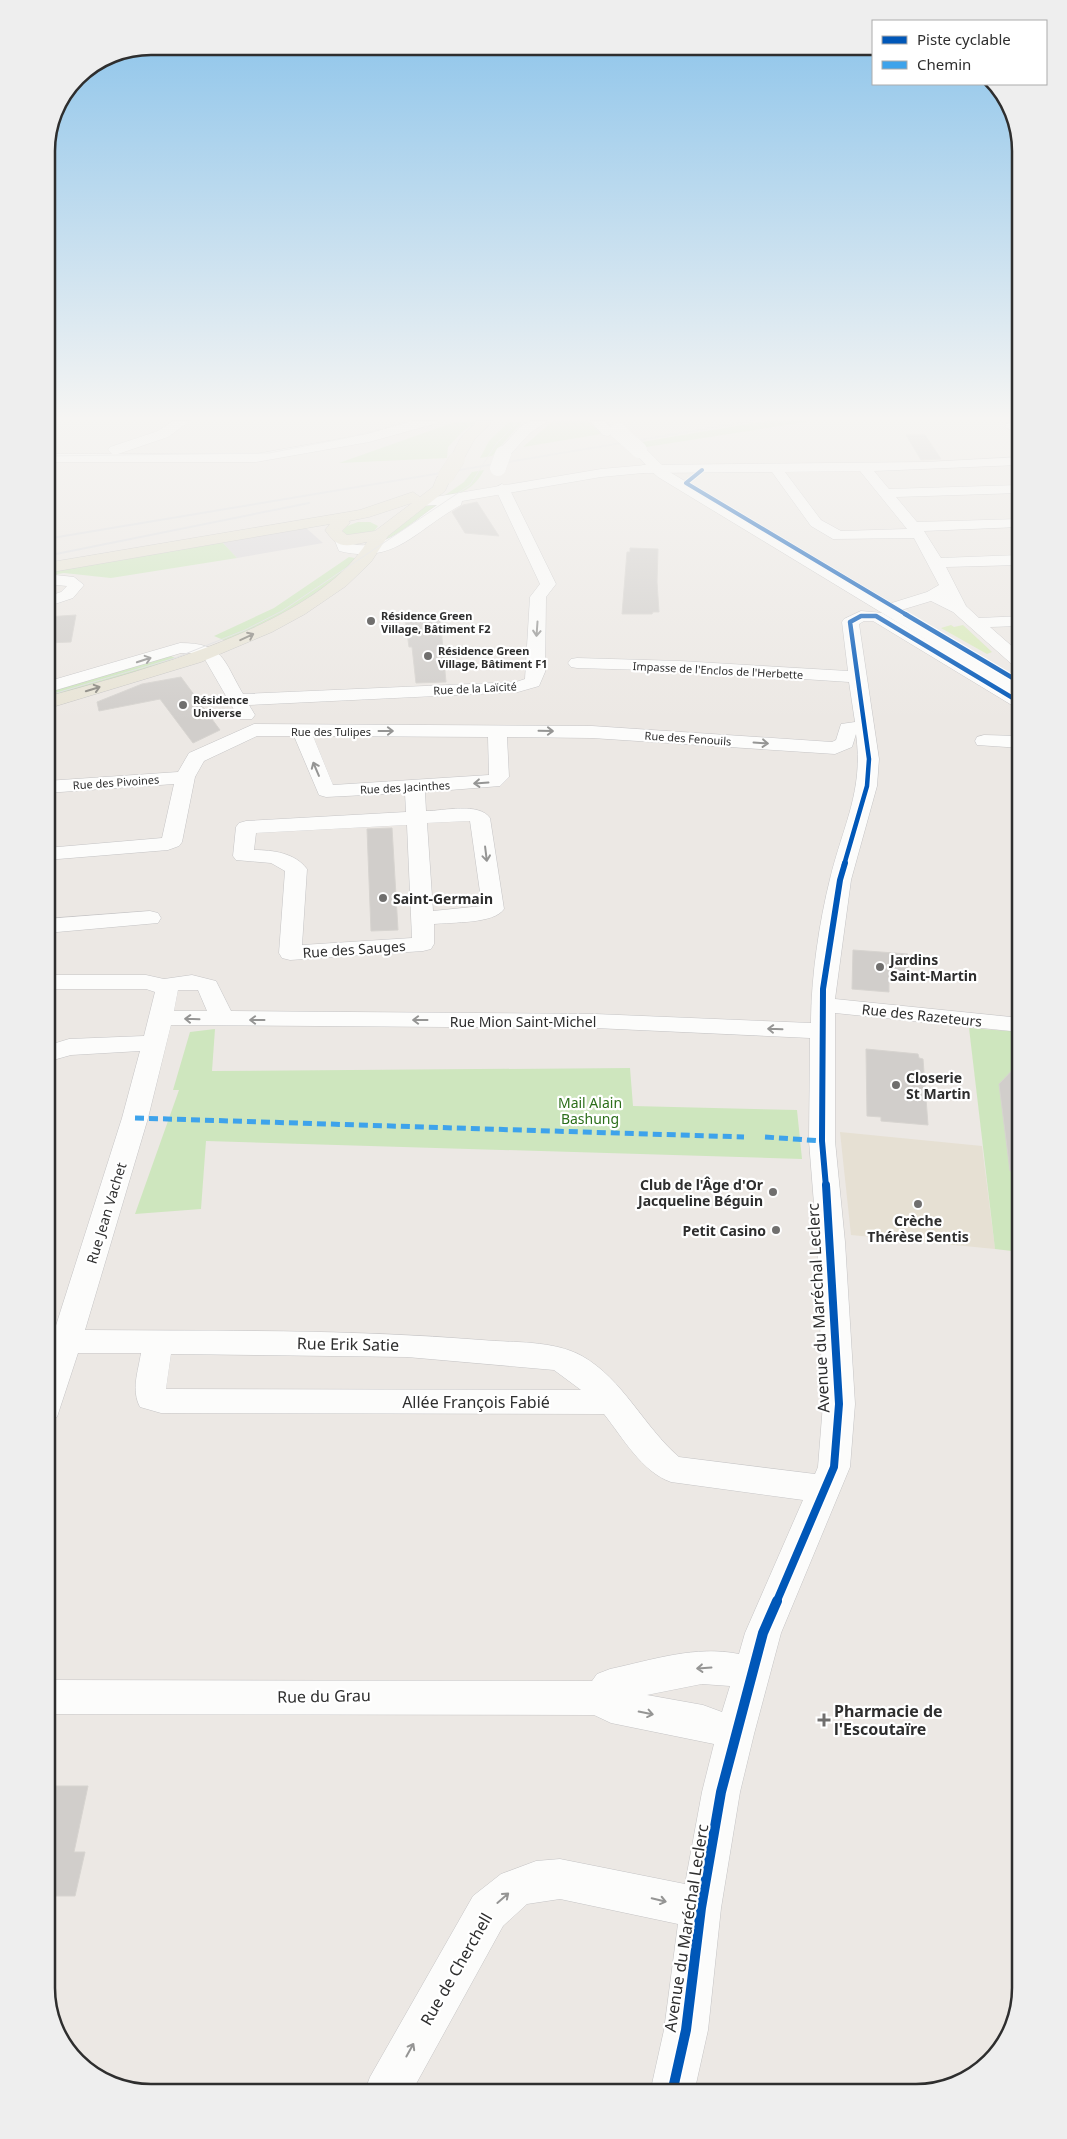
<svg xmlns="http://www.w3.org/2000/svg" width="1067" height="2139" font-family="'Noto Sans',sans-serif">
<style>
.industrial{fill:#dcd9db}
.education{fill:#e6e0d3}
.green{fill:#cee6be}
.pitch{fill:#d9eabb}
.building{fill:#d1cecb;stroke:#d7d4d0}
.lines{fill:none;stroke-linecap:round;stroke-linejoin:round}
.street-casing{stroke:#c5c4c5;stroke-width:1}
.secondary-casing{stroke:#c5c4c5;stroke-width:1}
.primary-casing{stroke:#c6c5c4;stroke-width:1}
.street{fill:#fcfcfb;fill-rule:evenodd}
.secondary{fill:#fcfcfb;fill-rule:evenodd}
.primary{fill:#e8e4d6;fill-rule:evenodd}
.tram{stroke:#dfdfe1;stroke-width:1}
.rail{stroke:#dfdfe1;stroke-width:2}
.secondary-bridge-casing{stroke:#c5c4c5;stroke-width:16;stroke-linecap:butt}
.primary-bridge-casing{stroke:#c6c5c4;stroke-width:16;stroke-linecap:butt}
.secondary-bridge{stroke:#fcfcfb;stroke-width:16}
.primary-bridge{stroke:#e8e4d6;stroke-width:16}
.quiet{stroke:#3ea3eb;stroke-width:5;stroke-dasharray:9 5;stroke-linecap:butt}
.cycleway-far4-casing{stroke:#fff;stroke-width:5.5}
.cycleway-far3-casing{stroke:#fff;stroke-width:7}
.cycleway-far2-casing{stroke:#fff;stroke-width:9}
.cycleway-far1-casing{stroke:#fff;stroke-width:11}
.cycleway-casing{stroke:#fff;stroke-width:13}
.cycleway-far4{stroke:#0057b8;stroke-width:4}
.cycleway-far3{stroke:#0057b8;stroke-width:4.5}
.cycleway-far2{stroke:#0057b8;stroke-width:6}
.cycleway-far1{stroke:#0057b8;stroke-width:8}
.cycleway{stroke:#0057b8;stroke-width:10}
.oneway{stroke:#959594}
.oneway2{stroke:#8b8982}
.poi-dot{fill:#706f6e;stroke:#fff;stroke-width:2}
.labels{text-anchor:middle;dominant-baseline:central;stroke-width:4.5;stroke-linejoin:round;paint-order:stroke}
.far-poi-label{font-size:11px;font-weight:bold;fill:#2e2e2e;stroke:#fff;text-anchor:start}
.far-street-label{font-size:11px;fill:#2e2e2e;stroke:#fff}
.poi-label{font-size:14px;font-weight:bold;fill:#2e2e2e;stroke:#fff;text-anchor:start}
.street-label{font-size:14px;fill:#2e2e2e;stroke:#fff}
.park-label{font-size:14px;fill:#2c6e1b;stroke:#fff}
.near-street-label{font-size:16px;fill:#2e2e2e;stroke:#fff}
.near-poi-label{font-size:16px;font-weight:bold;fill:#2e2e2e;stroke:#fff;text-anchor:start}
.rim{fill:none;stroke:#2e2e2e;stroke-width:2.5}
</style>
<rect width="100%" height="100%" fill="#ece8e4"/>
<polygon class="industrial" points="306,528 323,543 237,558 222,542"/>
<polygon class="education" points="840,1132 982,1146 995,1249 851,1235"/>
<g class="green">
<polygon points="477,421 463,431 448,447 447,458 339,463 455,422"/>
<polygon points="510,421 521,423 492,456 480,458 489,441"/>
<polygon points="553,421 588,421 601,434 523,447"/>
<polygon points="766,421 811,421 646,447 642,442"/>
<path d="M 484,470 C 474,489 461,494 441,498 L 464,482 L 472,472 Z"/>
<polygon points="455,499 380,547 396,526 430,503"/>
<polygon points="358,522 370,522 378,526 372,534 347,537 339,529"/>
<polygon points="222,542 237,558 111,578 64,573 46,576 46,570"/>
<path d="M 349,557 L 355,558 C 331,593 264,623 226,641 L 214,636 L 274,608 Z"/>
<polygon points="167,654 179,660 46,699 46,690"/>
<polygon points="969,1028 1021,1032 1021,1252 995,1249"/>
<polygon points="215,1029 212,1071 630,1068 633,1106 797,1110 802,1159 206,1141 201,1209 135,1214 179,1090 173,1090 190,1032"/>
</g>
<polygon class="pitch" points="951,625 954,627 963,625 992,652 987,654 941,628"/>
<g class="building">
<polygon points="906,435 925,435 941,459 921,460"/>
<polygon points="477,502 499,536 465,533 452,512 463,505"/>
<polygon points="630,548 658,549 657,582 659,612 653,612 652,614 622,614 627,552 630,552"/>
<polygon points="76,615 71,642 46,643 46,617"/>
<polygon points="440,617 446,682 416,683 412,647 409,647 405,618"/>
<polygon points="181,677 220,730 193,743 160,699 99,711 97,702 142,684"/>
<polygon points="392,828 398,930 371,931 367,829"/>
<polygon points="853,950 908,954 908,973 889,971 889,992 852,989"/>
<polygon points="866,1049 918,1054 919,1058 923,1059 928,1125 881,1121 881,1117 867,1116"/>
<polygon points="1021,1061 1021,1170 1010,1171 999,1084"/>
<polygon points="46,1786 88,1786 74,1852 85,1852 75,1896 46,1896"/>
</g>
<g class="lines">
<defs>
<g id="street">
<polygon points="46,421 55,421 46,427"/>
<polygon points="1011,423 1021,426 1021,435 1005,427 1006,424"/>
<path d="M 1021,457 L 1021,465 L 874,471 L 889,489 L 1021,485 L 1021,493 L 896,497 L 917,522 L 1021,519 L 1021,527 L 924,531 L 941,558 L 1021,555 L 1021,565 L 946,567 L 966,606 L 979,618 L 1021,616 L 1021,626 L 990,627 L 1021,654 L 1021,668 L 1015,667 L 953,612 L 931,601 L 888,614 L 882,612 L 880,609 L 882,606 L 927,592 L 939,585 L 914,538 L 833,539 L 811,526 L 772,472 L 643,473 L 636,469 L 643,465 L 925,462 ZM 860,471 L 907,529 L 841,531 L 821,520 L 785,472 Z"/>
<path d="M 502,484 L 509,488 L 556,584 L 546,597 L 545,672 L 539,686 L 518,692 L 249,705 L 255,715 L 252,719 L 240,719 L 237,715 L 203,656 L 197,653 L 181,653 L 46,693 L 46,682 L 180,643 C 224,643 223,660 243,694 L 516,682 L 525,679 L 530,597 L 540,584 L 495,488 Z"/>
<polygon points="46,574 74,577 84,585 73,598 46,607 46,597 61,592 67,586 46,584"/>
<path d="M 861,611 L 882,613 L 1021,695 L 1021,708 L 1015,707 L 873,621 L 864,621 L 859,624 L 879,759 L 877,786 L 851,880 L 835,999 L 1021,1018 L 1021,1032 L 835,1013 L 835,1141 L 845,1242 L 855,1404 L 850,1467 L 781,1633 L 754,1734 L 740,1792 L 721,1908 L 708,2030 L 694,2093 L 650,2093 L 664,2030 L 678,1924 L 560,1899 L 527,1904 L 503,1926 L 411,2093 L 364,2093 L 370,2077 L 473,1896 L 501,1874 L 536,1861 L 560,1859 L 685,1884 L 702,1792 L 714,1744 L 611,1723 L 594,1715 L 46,1714 L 46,1680 L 592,1681 L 597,1674 L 610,1669 C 652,1660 696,1645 739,1654 L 745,1633 L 803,1500 L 671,1482 C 642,1472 623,1438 604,1414 L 161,1413 L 140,1407 C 131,1390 138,1372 141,1353 L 78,1353 L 57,1417 L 46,1420 L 46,1357 L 122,1118 L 140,1051 L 71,1055 L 46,1062 L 46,1046 L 69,1039 L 144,1036 L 155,992 L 146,989 L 46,989 L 46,975 L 146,975 L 164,979 L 192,975 L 216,981 L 231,1011 L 595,1014 L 811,1023 C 811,978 819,923 830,879 C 843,825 864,791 856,734 L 852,747 L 835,754 L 592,738 L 507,737 L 509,777 L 500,786 L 425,792 L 426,811 C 443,811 479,802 490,818 L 504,909 C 494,924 452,922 434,924 L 434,944 L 431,949 L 423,951 L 290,960 L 282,958 L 279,953 L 285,871 L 271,863 L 236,860 L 233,856 L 236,827 L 239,823 L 246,821 L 406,812 L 405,793 L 326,797 L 319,795 L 294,736 L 257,736 L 204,761 L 195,777 L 182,842 L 179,846 L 168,850 L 46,860 L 46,848 L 162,838 L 174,784 L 46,793 L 46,781 L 178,772 L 189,753 L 254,724 L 592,726 L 832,742 L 836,740 L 841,724 L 855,722 L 849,682 L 680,671 L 577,668 L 571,667 L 568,663 L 571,659 L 577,658 L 680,661 L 848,671 L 842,622 L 844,619 ZM 313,736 L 488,737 L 489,775 L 333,785 ZM 470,821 L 482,906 L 433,911 L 427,823 ZM 407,825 L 412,938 L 302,945 L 307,869 C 295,853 273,850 254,850 L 256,833 ZM 178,990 L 198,990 L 207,1011 L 174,1011 ZM 171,1025 L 595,1028 L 810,1038 L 809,1141 L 817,1242 L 823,1404 L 818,1467 L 815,1474 L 679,1457 C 644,1427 623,1379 582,1356 C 553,1340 514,1343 482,1340 C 350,1329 217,1331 85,1330 L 148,1118 ZM 171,1354 L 407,1357 L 554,1370 L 581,1390 L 166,1389 ZM 702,1684 L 730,1686 L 722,1712 L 703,1705 L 647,1695 Z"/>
<polygon points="984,735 1021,736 1021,748 977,745 975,741 977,737"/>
<polygon points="150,911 158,913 161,918 158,923 46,933 46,919"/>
</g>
<g id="secondary">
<polygon points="173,421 190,421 168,437 118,454 256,454 367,434 412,421 436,421 434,424 369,442 256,462 46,462 46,454 112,454 108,450 110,447 158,431"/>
<polygon points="530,421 548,421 530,433 508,457 498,457 496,454 498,451 520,427"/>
<polygon points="590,421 605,421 615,432 608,436 603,435"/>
<path d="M 639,446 L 644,447 L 668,471 L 1021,681 L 1021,695 L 1014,693 L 658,477 L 650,470 L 643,473 L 601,477 L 462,501 L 461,505 C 415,530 396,565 339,551 L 335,541 L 343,536 L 349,538 L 352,544 C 384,552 413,521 437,505 L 417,506 L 415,503 L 417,500 L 601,469 L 646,465 L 632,450 Z"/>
</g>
<g id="primary">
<polygon points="477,421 493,421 474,440 462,462 452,462 450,459 460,439"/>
<path d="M 442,475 L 450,480 L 445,491 L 388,536 L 371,562 L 346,586 L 305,614 L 272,632 L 201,662 L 46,709 L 46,697 C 139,671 314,627 367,542 C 345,546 339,550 325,530 L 330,524 L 46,573 L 46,563 L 360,510 L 413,492 L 420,497 L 433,487 L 437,477 ZM 412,503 L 375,531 L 347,535 L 342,531 L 350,523 L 349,521 L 369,517 Z"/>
</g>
</defs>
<use href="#street" class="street-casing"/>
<use href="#secondary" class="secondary-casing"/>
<use href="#primary" class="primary-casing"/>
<use href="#street" class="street"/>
<use href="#secondary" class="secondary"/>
<use href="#primary" class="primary"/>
<g class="tram">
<polyline points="46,456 269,453 346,438 410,421"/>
<polyline points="46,696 175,658 245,630 282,611 470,485 496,444 519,421"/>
</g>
<g class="rail">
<polyline points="46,539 753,421"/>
<polyline points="46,556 309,503"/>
</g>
<defs>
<g id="secondary-bridge">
<polyline points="618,431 639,450"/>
<polyline points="498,468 503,454"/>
</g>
<polyline id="primary-bridge" points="446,476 457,459"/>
</defs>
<use href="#secondary-bridge" class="secondary-bridge-casing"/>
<use href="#primary-bridge" class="primary-bridge-casing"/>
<use href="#secondary-bridge" class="secondary-bridge"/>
<use href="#primary-bridge" class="primary-bridge"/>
<g class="quiet">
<polyline points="135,1118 744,1137"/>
<polyline points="765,1137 822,1141"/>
</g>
<defs>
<polyline id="cycleway-far4" points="702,470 686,483 907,615"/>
<g id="cycleway-far3">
<polyline points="905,614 1021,683"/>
<polyline points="844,865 867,786 869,759 850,622 861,616 876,616 1021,703"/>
</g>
<polyline id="cycleway-far2" points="826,1187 822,1141 823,989 840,880 845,863"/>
<polyline id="cycleway-far1" points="776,1603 834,1467 839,1404 826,1185"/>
<polyline id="cycleway" points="672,2093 686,2030 701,1908 721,1792 763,1633 777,1601"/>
</defs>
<use href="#cycleway-far4" class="cycleway-far4-casing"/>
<use href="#cycleway-far3" class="cycleway-far3-casing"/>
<use href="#cycleway-far2" class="cycleway-far2-casing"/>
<use href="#cycleway-far1" class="cycleway-far1-casing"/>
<use href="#cycleway" class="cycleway-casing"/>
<use href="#cycleway-far4" class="cycleway-far4"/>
<use href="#cycleway-far3" class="cycleway-far3"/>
<use href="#cycleway-far2" class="cycleway-far2"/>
<use href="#cycleway-far1" class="cycleway-far1"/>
<use href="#cycleway" class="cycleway"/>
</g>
<defs><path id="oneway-shaft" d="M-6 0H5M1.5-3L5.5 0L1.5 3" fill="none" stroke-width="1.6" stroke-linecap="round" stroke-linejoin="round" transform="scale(1.25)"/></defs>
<g class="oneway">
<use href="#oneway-shaft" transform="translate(537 629) rotate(94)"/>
<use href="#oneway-shaft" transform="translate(144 660) rotate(-18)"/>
<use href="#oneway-shaft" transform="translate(386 731)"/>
<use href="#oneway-shaft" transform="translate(546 731) rotate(1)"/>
<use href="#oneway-shaft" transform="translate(761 743) rotate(4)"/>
<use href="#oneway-shaft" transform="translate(316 769) rotate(-113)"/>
<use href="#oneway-shaft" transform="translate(481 783) rotate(176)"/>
<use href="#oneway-shaft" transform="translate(486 854) rotate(83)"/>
<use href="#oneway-shaft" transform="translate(192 1019) rotate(-178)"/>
<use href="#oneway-shaft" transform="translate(257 1020) rotate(-180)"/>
<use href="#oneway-shaft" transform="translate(420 1020) rotate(-180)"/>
<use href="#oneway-shaft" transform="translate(775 1029) rotate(-178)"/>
<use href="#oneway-shaft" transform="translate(704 1668) rotate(176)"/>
<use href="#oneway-shaft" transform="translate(646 1713) rotate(11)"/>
<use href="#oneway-shaft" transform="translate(503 1898) rotate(-41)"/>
<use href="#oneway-shaft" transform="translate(659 1900) rotate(13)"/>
<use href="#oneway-shaft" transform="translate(410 2050) rotate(-61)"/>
</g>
<g class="oneway2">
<use href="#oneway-shaft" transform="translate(247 637) rotate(-25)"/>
<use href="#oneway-shaft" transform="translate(93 689) rotate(-17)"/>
</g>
<linearGradient id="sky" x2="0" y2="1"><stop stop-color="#88c2ea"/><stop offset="0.58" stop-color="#f6f5f3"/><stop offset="1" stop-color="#f6f5f3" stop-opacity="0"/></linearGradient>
<rect width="1067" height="721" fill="url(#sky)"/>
<g class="poi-dot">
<circle cx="371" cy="621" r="5"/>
<circle cx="428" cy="656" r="5"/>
<circle cx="183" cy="705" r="5"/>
<circle cx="383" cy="898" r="5"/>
<circle cx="880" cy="967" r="5"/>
<circle cx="896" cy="1085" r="5"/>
<circle cx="773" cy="1192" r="5"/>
<circle cx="918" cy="1204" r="5"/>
<circle cx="776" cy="1230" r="5"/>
<path d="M821.5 1712.5h5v5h5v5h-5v5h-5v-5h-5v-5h5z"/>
</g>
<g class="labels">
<g class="far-poi-label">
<text x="381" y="615">Résidence Green<tspan x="381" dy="13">Village, Bâtiment F2</tspan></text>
<text x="438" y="650">Résidence Green<tspan x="438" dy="13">Village, Bâtiment F1</tspan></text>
<text x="193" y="699">Résidence<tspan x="193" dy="13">Universe</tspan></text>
</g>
<g class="far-street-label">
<text transform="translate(718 670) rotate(3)">Impasse de l'Enclos de l'Herbette</text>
<text transform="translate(475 688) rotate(-3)">Rue de la Laïcité</text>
<text x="331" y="731">Rue des Tulipes</text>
<text transform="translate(688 738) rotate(4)">Rue des Fenouils</text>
<text transform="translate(116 782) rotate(-4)">Rue des Pivoines</text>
<text transform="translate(405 787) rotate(-3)">Rue des Jacinthes</text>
</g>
<g class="poi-label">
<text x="393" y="898">Saint-Germain</text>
<text x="890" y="959">Jardins<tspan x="890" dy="16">Saint-Martin</tspan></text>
<text x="906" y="1077">Closerie<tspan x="906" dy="16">St Martin</tspan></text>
<text x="763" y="1184" text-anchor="end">Club de l'Âge d'Or<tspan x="763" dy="16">Jacqueline Béguin</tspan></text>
<text x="918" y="1220" text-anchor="middle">Crèche<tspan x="918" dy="16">Thérèse Sentis</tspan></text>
<text x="766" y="1230" text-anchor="end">Petit Casino</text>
</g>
<g class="street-label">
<text transform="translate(354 949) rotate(-4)">Rue des Sauges</text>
<text transform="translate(922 1015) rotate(6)">Rue des Razeteurs</text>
<text x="523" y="1021">Rue Mion Saint-Michel</text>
<text transform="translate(106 1213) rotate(-73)">Rue Jean Vachet</text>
</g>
<g class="park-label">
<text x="590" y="1102">Mail Alain<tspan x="590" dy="16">Bashung</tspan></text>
</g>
<g class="near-street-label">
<text transform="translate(818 1308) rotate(-93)">Avenue du Maréchal Leclerc</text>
<text transform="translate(348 1344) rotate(1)">Rue Erik Satie</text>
<text x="476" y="1402">Allée François Fabié</text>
<text transform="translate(324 1696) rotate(-1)">Rue du Grau</text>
<text transform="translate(686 1928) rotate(-81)">Avenue du Maréchal Leclerc</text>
<text transform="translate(456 1969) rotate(-60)">Rue de Cherchell</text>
</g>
<g class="near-poi-label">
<text x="834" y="1711">Pharmacie de<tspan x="834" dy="18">l'Escoutaïre</tspan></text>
</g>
</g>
<path d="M0 0H1067V2139H0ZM151 55H916A96 96 0 0 1 1012 151V1988A96 96 0 0 1 916 2084H151A96 96 0 0 1 55 1988V151A96 96 0 0 1 151 55Z" fill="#eee" fill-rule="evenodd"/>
<path class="rim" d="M151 55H916A96 96 0 0 1 1012 151V1988A96 96 0 0 1 916 2084H151A96 96 0 0 1 55 1988V151A96 96 0 0 1 151 55Z"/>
<rect x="872" y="20" width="175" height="65" fill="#ffffff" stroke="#ababab"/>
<rect x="882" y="36" width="25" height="8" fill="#0057b8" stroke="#ababab"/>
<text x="917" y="45" font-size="15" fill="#2e2e2e">Piste cyclable</text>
<rect x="882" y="61" width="25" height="8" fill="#3ea3eb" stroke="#ababab"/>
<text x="917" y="70" font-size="15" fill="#2e2e2e">Chemin</text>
</svg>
